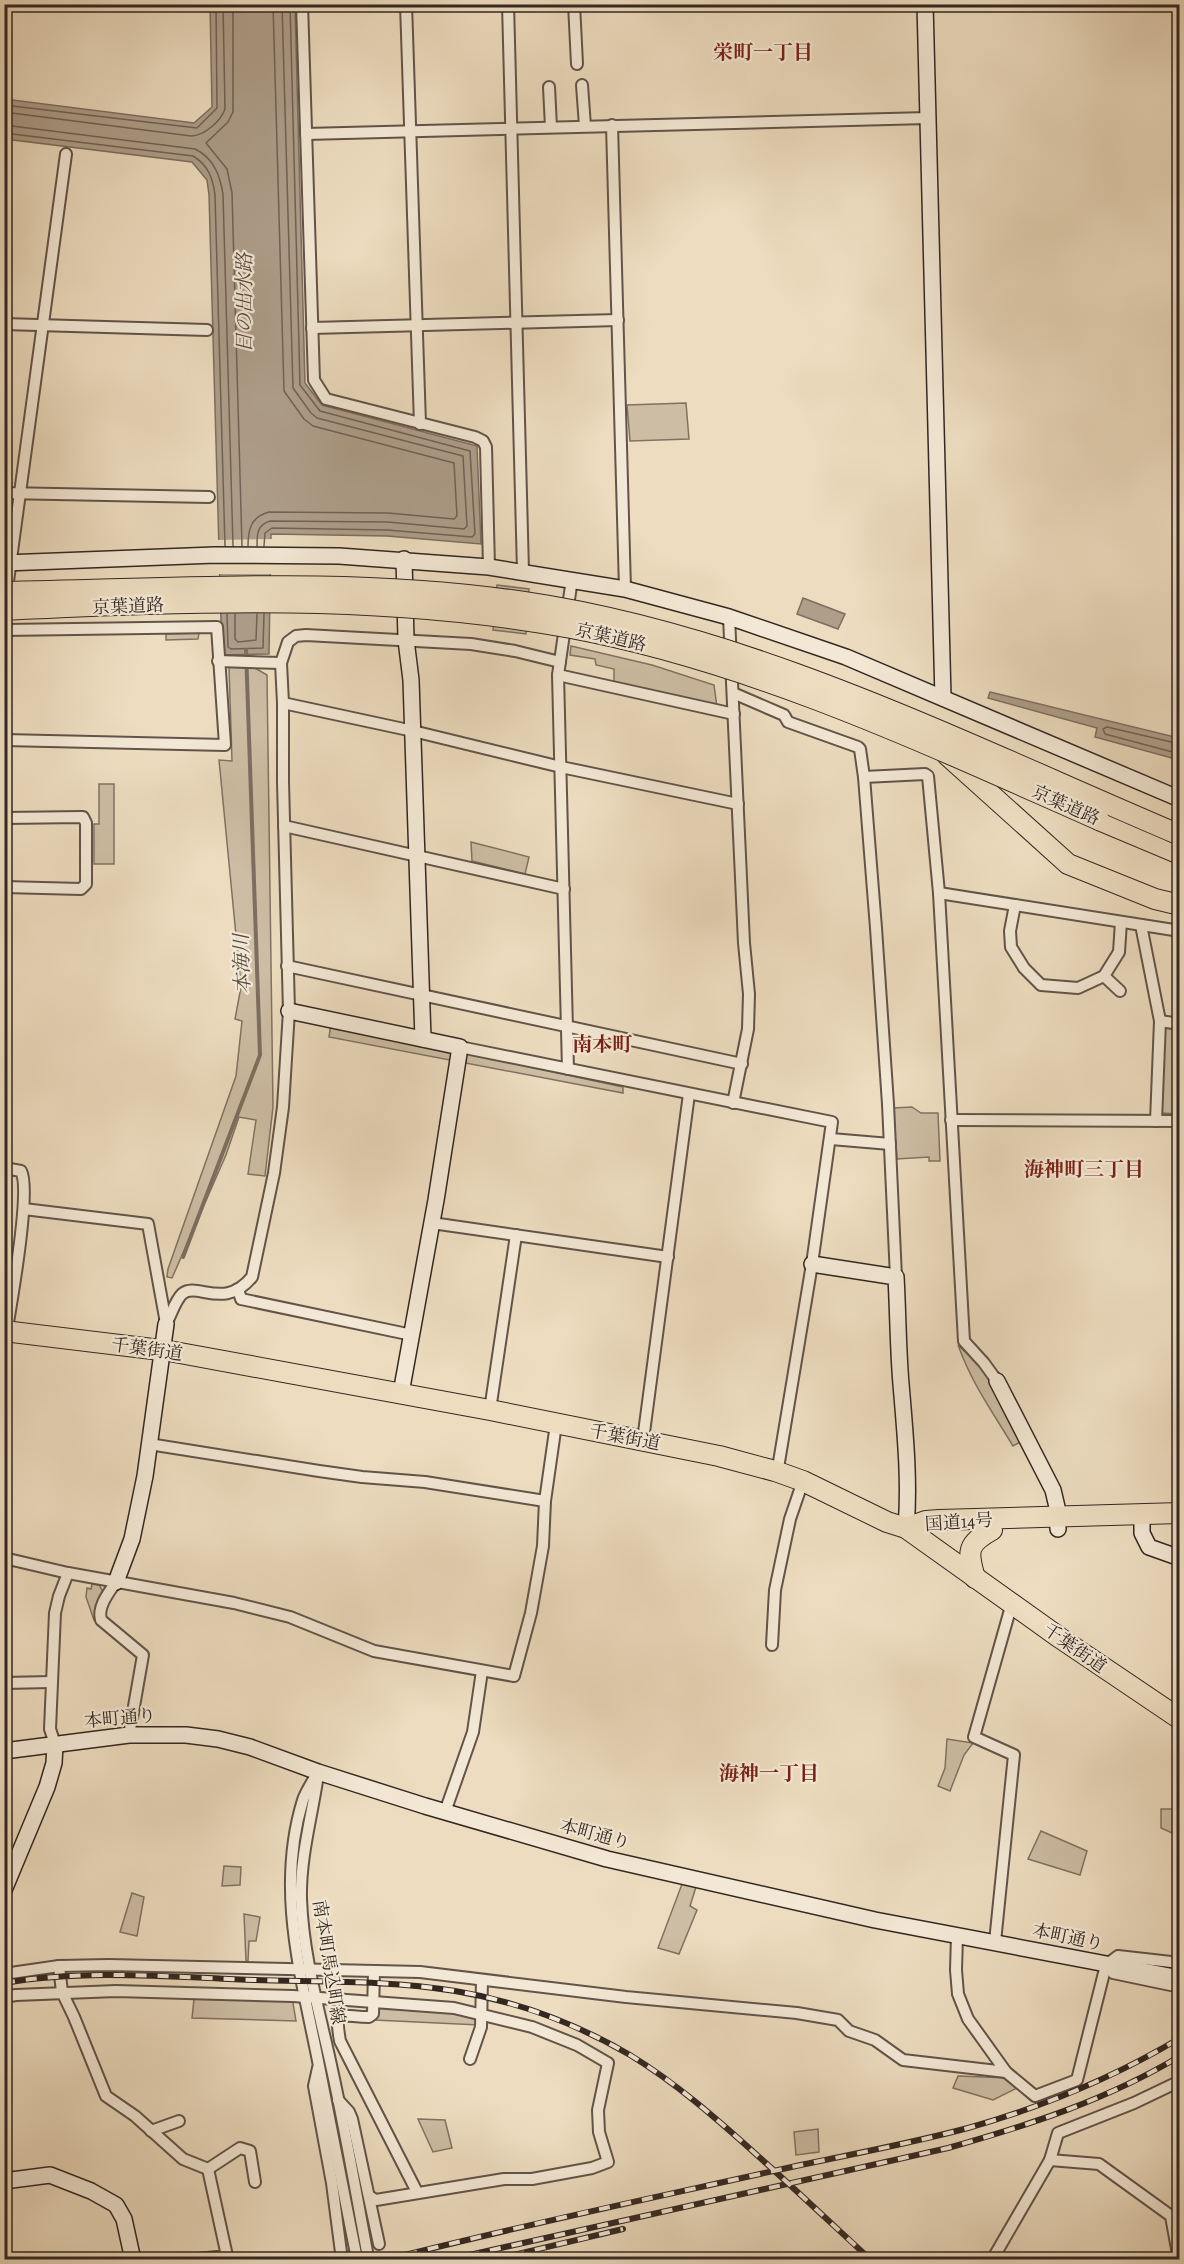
<svg xmlns="http://www.w3.org/2000/svg" width="1184" height="2264" font-family="Alegreya,'Noto Serif JP',serif">
<style>
.green{fill:#cdbda4;stroke:#807263;stroke-width:1.5}
.water{fill:#ae9e8a;stroke:#7d6e60;stroke-width:1.5}
.pier{fill:#eddcbf}
.lines{fill:none;stroke-linecap:round;stroke-linejoin:round}
.shore{stroke:#706256;stroke-width:1.5}
.stream{stroke:#7d6e60;stroke-width:4}
.street-casing{stroke:#625449;stroke-width:14}
.secondary-casing{stroke:#332722;stroke-width:18}
.highway-casing{stroke:#332722;stroke-width:22}
.street{stroke:#f3e8d5;stroke-width:10}
.secondary{stroke:#f3e8d5;stroke-width:15}
.highway{stroke:#eddcbf;stroke-width:20}
.rail-casing{stroke:#332722;stroke-width:6}
.rail{stroke:#f3e8d5;stroke-width:4;stroke-dasharray:11;stroke-linecap:butt}
.highway-bridge-casing{stroke:#332722;stroke-width:22;stroke-linecap:butt}
.highway-bridge{stroke:#eddcbf;stroke-width:20}
.labels{text-anchor:middle;dominant-baseline:central;stroke-width:4.5;stroke-linejoin:round;paint-order:stroke}
.street-label{font-size:18px;fill:#332722;stroke:#f3e8d5}
.neighbourhood-label{font-size:20px;font-weight:bold;fill:#7a1f14;stroke:#f3e8d5}
.water-label{font-size:20px;font-style:italic;fill:#584b41;stroke:#f3e8d5}
</style>
<rect width="100%" height="100%" fill="#eddcbf"/>
<filter id="stains"><feTurbulence type="fractalNoise" baseFrequency=".00333" numOctaves="4"/><feColorMatrix values="0 0 0 0 .2 0 0 0 0 .09 0 0 0 0 .02 0 0 0 .5 -.17"/></filter>
<radialGradient id="worn" r=".72"><stop offset=".6" stop-color="#630" stop-opacity="0"/><stop offset="1" stop-color="#630" stop-opacity=".3"/></radialGradient>
<g class="green">
<polygon points="686,403 689,439 630,441 627,405"/>
<polygon points="497,585 529,589 526,634 493,630"/>
<polygon points="199,633 198,639 166,640 166,634"/>
<polygon points="571,646 652,665 714,685 717,707 614,684 614,669 596,665 595,659 570,655"/>
<polygon points="229,667 255,668 267,675 273,1107 265,1176 248,1174 256,1120 239,1117 226,1155 172,1278 167,1277 168,1269 236,1076 242,1021 235,1019 241,987 219,760 232,761"/>
<polygon points="99,784 114,784 114,864 94,864 94,824 99,824"/>
<polygon points="471,842 529,857 525,874 472,861"/>
<polygon points="331,1024 623,1087 623,1093 329,1037"/>
<polygon points="1164,1027 1179,1029 1180,1114 1160,1113"/>
<polygon points="912,1107 921,1113 938,1113 940,1161 929,1161 929,1157 897,1159 893,1108"/>
<path d="M 958,1345 L 981,1367 L 992,1383 L 1022,1441 L 1013,1446 C 992,1411 972,1384 958,1345 Z"/>
<polygon points="92,1584 99,1585 104,1593 97,1620 94,1620 86,1597 87,1588 91,1589"/>
<polygon points="947,1739 973,1743 964,1755 950,1791 938,1786 945,1768"/>
<polygon points="1161,1809 1179,1809 1179,1836 1161,1828"/>
<polygon points="1041,1831 1087,1851 1080,1875 1028,1859"/>
<polygon points="224,1866 241,1867 240,1885 222,1886"/>
<polygon points="682,1884 696,1887 690,1906 697,1910 679,1954 658,1948"/>
<polygon points="132,1893 144,1897 137,1936 120,1932"/>
<polygon points="244,1914 260,1917 256,1941 249,1941 248,1961 246,1961"/>
<polygon points="194,1999 291,2001 293,2003 296,2021 192,2018"/>
<polygon points="376,2006 453,2013 480,2020 479,2025 375,2020"/>
<polygon points="958,2076 1009,2078 1019,2087 993,2100 953,2088"/>
<polygon points="418,2119 445,2120 452,2148 433,2152"/>
<polygon points="818,2129 819,2152 796,2155 794,2132"/>
</g>
<g class="water">
<polygon points="210,5 295,5 305,383 322,405 477,446 481,544 387,536 271,534 269,654 222,655 209,195 207,180 192,162 5,139 5,99 194,123 212,107"/>
<polygon points="803,598 845,614 838,629 797,614"/>
<polygon points="990,692 1179,738 1179,760 1095,737 1097,728 988,698"/>
</g>
<polygon class="pier" points="273,539 273,574 217,574 216,540"/>
<g class="lines">
<g class="shore">
<polyline points="233,4 233,112 228,122 206,143 227,169 232,193 242,546"/>
<polyline points="4,105 197,128 217,108 216,4"/>
<path d="M 4,112 L 191,136 C 204,136 221,121 225,109 L 223,4"/>
<path d="M 4,125 L 195,149 C 214,158 220,176 223,194 L 233,546"/>
<path d="M 4,133 L 193,156 C 208,165 213,178 215,195 L 225,546"/>
<path d="M 248,546 C 248,529 251,517 269,512 L 388,513 L 454,519 L 457,516 L 454,463 L 313,426 L 304,419 L 284,391 L 273,4"/>
<path d="M 257,546 C 257,534 257,525 270,521 L 388,522 L 464,529 L 467,526 L 463,456 L 317,418 L 311,413 L 293,388 L 282,4"/>
<polyline points="264,546 265,533 272,528 387,530 472,537 475,534 470,451 320,411 300,385 290,4"/>
<polyline points="227,614 228,647 231,649 263,648 264,614"/>
<polyline points="235,614 235,639 238,642 256,640 257,614"/>
<polyline points="1180,744 1107,727 1103,729 1105,734 1180,754"/>
</g>
<polyline class="stream" points="183,1257 260,1055 246,650"/>
<defs>
<g id="street">
<polyline points="302,4 314,380 326,399 475,437 483,441 486,447 489,567"/>
<polyline points="406,4 420,424"/>
<polyline points="508,4 523,571"/>
<polyline points="574,4 577,64"/>
<polyline points="582,85 585,126"/>
<polyline points="549,87 551,127"/>
<polyline points="612,125 625,589"/>
<polyline points="306,134 928,118"/>
<polyline points="4,324 207,330"/>
<polyline points="312,328 618,320"/>
<polyline points="4,493 209,497"/>
<polyline points="6,596 66,154"/>
<polyline points="729,617 744,943 749,994 748,1029 733,1103"/>
<polyline points="4,630 217,627 225,745 4,740"/>
<polyline points="218,661 281,663"/>
<polyline points="558,675 734,714"/>
<polyline points="733,693 784,715 788,722 858,747 860,749 864,777 876,928 888,1104 896,1277"/>
<polyline points="283,703 413,731 561,767 738,804"/>
<polyline points="864,777 925,774 928,776 939,893 964,1341 984,1363 997,1381"/>
<polyline points="4,818 83,817 86,823 86,884 81,889 4,887"/>
<polyline points="284,826 564,889"/>
<polyline points="939,893 1180,931"/>
<polyline points="1015,905 1010,931 1011,947 1024,968 1041,985 1078,988 1104,976 1119,952 1121,922"/>
<polyline points="1141,925 1160,1021 1156,1121"/>
<polyline points="287,966 742,1064"/>
<polyline points="1104,976 1120,991"/>
<polyline points="1160,1021 1180,1024"/>
<polyline points="460,1047 832,1122 812,1264 779,1462 775,1471"/>
<polyline points="568,1069 558,675 572,579"/>
<polyline points="951,1120 1180,1121"/>
<polyline points="831,1139 890,1144"/>
<path d="M 4,1168 L 21,1171 C 32,1191 9,1316 4,1346"/>
<polyline points="24,1209 148,1224 166,1323"/>
<polyline points="432,1223 668,1257"/>
<polyline points="238,1289 241,1299 412,1335"/>
<path d="M 166,1324 C 171,1315 175,1301 182,1294 C 197,1281 224,1311 252,1277 L 274,1173 L 283,1107 L 289,1011 L 283,782 L 283,703 L 281,663 L 288,642 L 296,636 L 306,635 L 471,644 L 515,651 L 560,662"/>
<polyline points="490,1410 516,1235"/>
<polyline points="643,1440 689,1094"/>
<polyline points="149,1444 319,1471 362,1477 425,1482 545,1501"/>
<polyline points="4,1558 68,1573 234,1603 290,1617 374,1651 514,1676 531,1613 543,1546 545,1501 556,1424"/>
<path d="M 116,1582 C 109,1592 97,1607 101,1620 L 143,1655 L 129,1735"/>
<polyline points="772,1645 775,1590 790,1519 803,1481"/>
<polyline points="4,1683 51,1682"/>
<polyline points="55,1744 50,1729 55,1613 59,1596 68,1573"/>
<path d="M 318,1772 C 313,1781 306,1791 303,1800 C 275,1890 302,1978 319,2066 C 332,2131 344,2195 357,2259"/>
<path d="M 317,1781 C 311,1820 300,1859 301,1899 C 303,1955 319,2010 331,2065 C 345,2128 356,2193 368,2257"/>
<polyline points="445,1812 473,1732 482,1671"/>
<polyline points="957,1936 956,1970 958,1994 968,2019 1006,2072 1035,2096 1077,2080 1106,1965 1118,1956 1180,1963"/>
<polyline points="995,1942 1014,1755 974,1737 1012,1603"/>
<polyline points="1107,1965 1113,1973 1180,1987"/>
<polyline points="59,1966 62,1992 74,2017 106,2096 135,2116 183,2159 208,2169 227,2256 187,2260"/>
<path d="M 374,1971 L 373,2014 L 369,2017 C 341,2017 334,2007 340,2041 L 417,2192"/>
<polyline points="4,1974 59,1966 109,1965 420,1972 626,1997 797,2013 838,2020 849,2031 875,2040 903,2060 1006,2072"/>
<polyline points="4,1997 16,1995 116,1991 293,1996 454,2008 532,2027 577,2045 608,2063 598,2110 599,2132 608,2162 592,2168 532,2179 504,2179 376,2200 369,2196"/>
<polyline points="470,2059 481,2027 482,1980"/>
<polyline points="318,2068 314,2086 332,2183 342,2260"/>
<polyline points="338,2100 349,2112 352,2119 379,2244"/>
<polyline points="151,2131 179,2121"/>
<polyline points="1050,2160 1099,2164 1171,2216 1179,2260"/>
<polyline points="208,2169 240,2148 250,2151 255,2182"/>
<polyline points="992,2260 1050,2160 1058,2133 1134,2103 1180,2081"/>
</g>
<g id="secondary">
<polyline points="925,4 943,698"/>
<polyline points="404,559 406,640 411,680 423,1039"/>
<polyline points="4,563 215,555 339,556 489,567 625,589 729,617 846,657 1180,799"/>
<polyline points="289,1011 460,1047 436,1200 401,1393"/>
<path d="M 812,1264 L 896,1277 C 898,1313 898,1349 901,1384 C 905,1432 910,1481 906,1528"/>
<polyline points="997,1381 1053,1490 1057,1507 1058,1529"/>
<polyline points="1142,1515 1142,1533 1149,1547 1180,1558"/>
<polyline points="116,1582 132,1539 145,1476 166,1324"/>
<polyline points="4,1751 129,1735 186,1735 218,1739 250,1747 318,1772 425,1806 607,1859 875,1920 1180,1978"/>
<polyline points="4,1890 47,1787 54,1763 55,1744"/>
<polyline points="4,2181 50,2175 91,2191 116,2205 124,2219 133,2260"/>
</g>
<g id="highway">
<polyline points="947,755 1068,864 1155,899 1180,905"/>
<polyline points="1099,820 1180,854"/>
<polyline points="4,1331 169,1351 490,1410 719,1456 775,1471 803,1481 887,1522 906,1528 1060,1638 1180,1719"/>
<polyline points="906,1528 926,1521 939,1520 1180,1513"/>
<path d="M 975,1578 C 967,1551 967,1544 992,1530"/>
</g>
</defs>
<use href="#street" class="street-casing"/>
<use href="#secondary" class="secondary-casing"/>
<use href="#highway" class="highway-casing"/>
<use href="#street" class="street"/>
<use href="#secondary" class="secondary"/>
<use href="#highway" class="highway"/>
<defs>
<g id="rail">
<path d="M 4,1983 C 86,1969 171,1977 254,1980 C 320,1982 389,1980 455,1991 C 516,2001 577,2024 630,2055 C 676,2083 717,2119 758,2156 C 796,2190 833,2225 871,2260"/>
<path d="M 385,2260 C 518,2226 652,2198 787,2168 C 847,2155 908,2144 968,2128 C 1042,2107 1113,2078 1180,2038"/>
<path d="M 447,2260 L 948,2148 C 1029,2125 1107,2100 1180,2056"/>
<polyline points="492,2260 623,2229"/>
</g>
</defs>
<use href="#rail" class="rail-casing"/>
<use href="#rail" class="rail"/>
<defs>
<g id="highway-bridge">
<path d="M 4,592 C 178,589 352,576 524,602 C 755,636 967,745 1180,835"/>
<path d="M 4,610 C 193,601 384,593 571,628 C 754,662 929,745 1099,820"/>
</g>
</defs>
<use href="#highway-bridge" class="highway-bridge-casing"/>
<use href="#highway-bridge" class="highway-bridge"/>
</g>
<g class="labels">
<g class="street-label">
<text transform="translate(128 606) rotate(-2)">京葉道路</text>
<text transform="translate(611 637) rotate(13)">京葉道路</text>
<text transform="translate(1066 805) rotate(24)">京葉道路</text>
<text transform="translate(147 1349) rotate(8)">千葉街道</text>
<text transform="translate(625 1437) rotate(11)">千葉街道</text>
<text transform="translate(959 1522) rotate(-4)">国道14号</text>
<text transform="translate(1075 1648) rotate(35)">千葉街道</text>
<text transform="translate(120 1718) rotate(-5)">本町通り</text>
<text transform="translate(595 1834) rotate(15)">本町通り</text>
<text transform="translate(1068 1937) rotate(12)">本町通り</text>
<text transform="translate(329 1962) rotate(81)">南本町馬込町線</text>
</g>
<g class="neighbourhood-label">
<text x="763" y="52">栄町一丁目</text>
<text x="602" y="1044">南本町</text>
<text x="1084" y="1169">海神町三丁目</text>
<text x="769" y="1773">海神一丁目</text>
</g>
<g class="water-label">
<text transform="translate(244 303) rotate(-90)">日の出水路</text>
<text transform="translate(242 964) rotate(-92)">本海川</text>
</g>
</g>
<rect width="1184" height="2264" fill="none" stroke="#eddcbf" stroke-width="24"/>
<rect x="6" y="6" width="1172" height="2252" fill="none" stroke="#332722" stroke-width="3"/>
<rect x="12" y="12" width="1160" height="2240" fill="none" stroke="#332722" stroke-width="1.5"/>
<rect width="100%" height="100%" filter="url(#stains)"/>
<rect width="100%" height="100%" fill="url(#worn)"/>
</svg>
